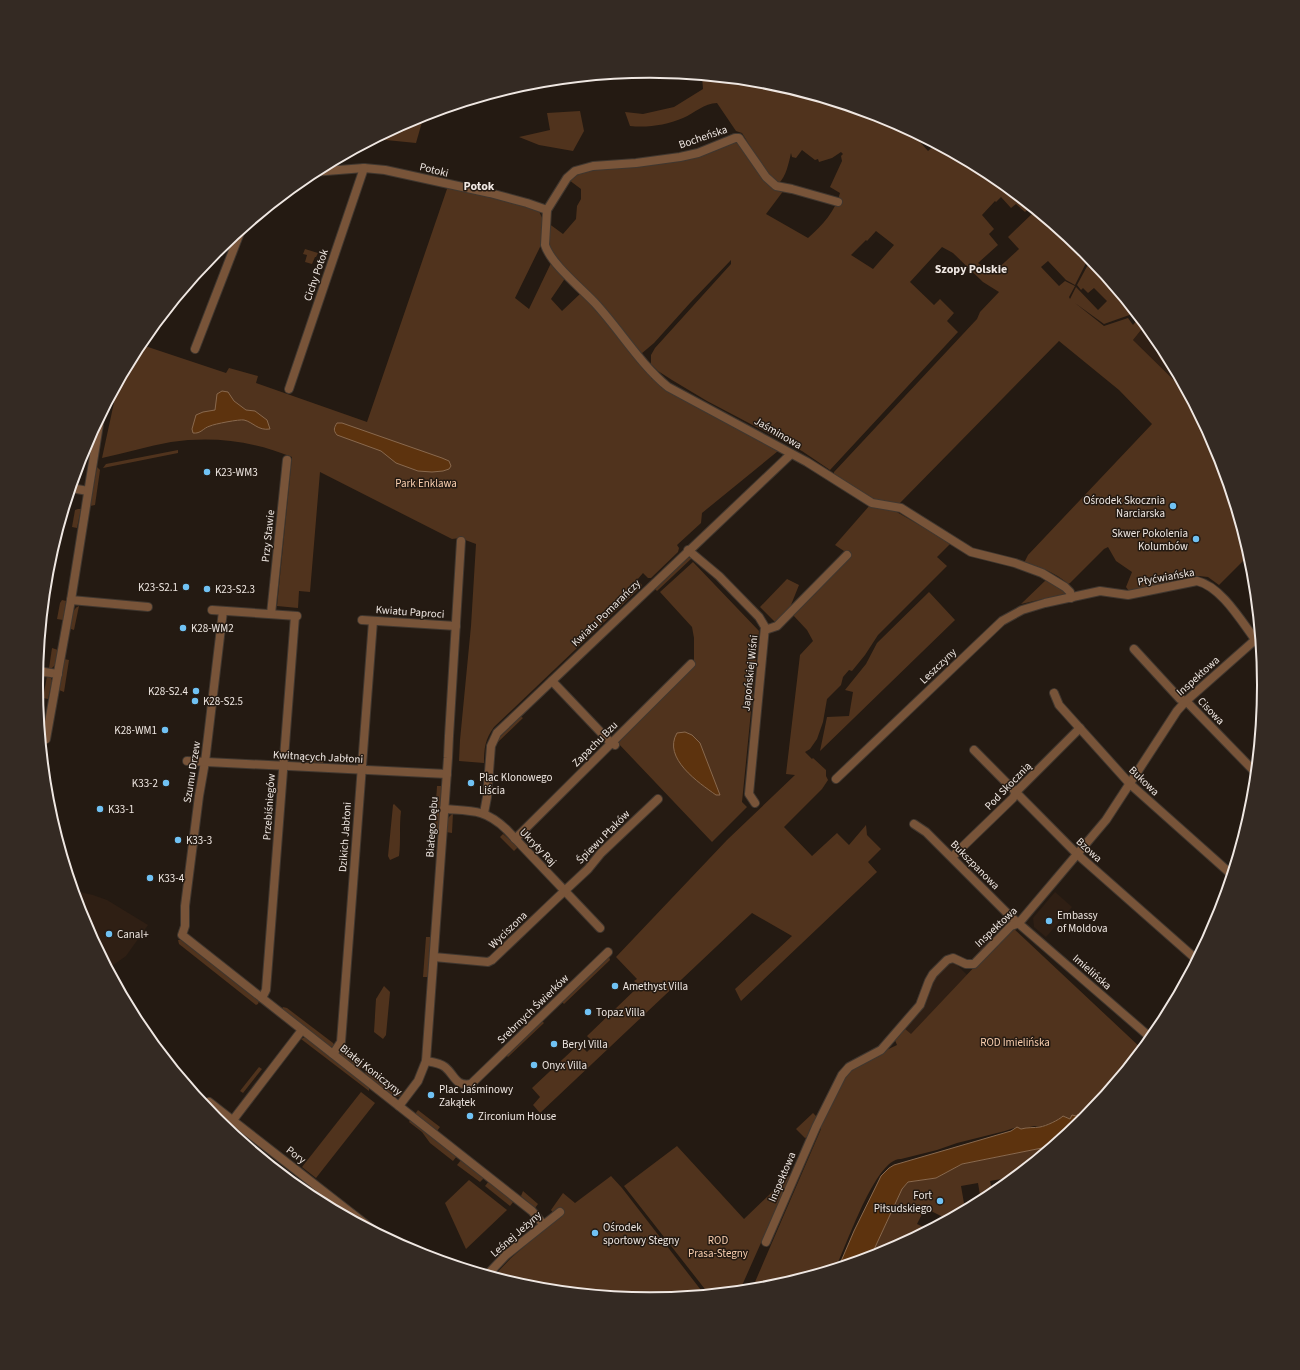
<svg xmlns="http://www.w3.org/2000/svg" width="1300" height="1370" font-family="'Source Sans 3',sans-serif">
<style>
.built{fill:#2f1f14}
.green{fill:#50331d;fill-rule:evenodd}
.water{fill:#5d330e;stroke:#89694e}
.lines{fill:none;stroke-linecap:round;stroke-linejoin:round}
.minor-casing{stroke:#40372f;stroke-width:10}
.minor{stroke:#785439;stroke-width:8}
.poi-dot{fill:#70c2f4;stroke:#241a12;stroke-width:1.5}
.labels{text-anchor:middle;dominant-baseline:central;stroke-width:3;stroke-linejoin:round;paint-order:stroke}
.street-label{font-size:11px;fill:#efe7e2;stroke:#241a12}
.poi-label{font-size:11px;fill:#efe7e2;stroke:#241a12;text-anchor:start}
.park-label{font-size:11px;fill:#facfaf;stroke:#241a12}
.neighbourhood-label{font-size:12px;font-weight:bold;fill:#efe7e2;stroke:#241a12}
.rim{fill:none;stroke:#efe7e2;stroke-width:2}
</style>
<rect width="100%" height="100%" fill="#241a12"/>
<g class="built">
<polygon points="1145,325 1161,344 1187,393 1133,340"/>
<polygon points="75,891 93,895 107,900 148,925 126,956 109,968 83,920"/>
<polygon points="1055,892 1072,907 1046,937 1034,927 1033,918"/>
<polygon points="983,934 991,942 981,952 974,944"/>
<polygon points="952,960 967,975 911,1035 904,1028 934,979"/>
</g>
<g class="green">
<path d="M 702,76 L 770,83 L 885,118 L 910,131 L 928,151 L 935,145 L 991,175 L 1030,207 L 1025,212 L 1016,204 L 1011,208 L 1001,197 L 996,202 L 995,201 L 982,215 L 994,229 L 989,234 L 998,245 L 978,263 L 992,274 L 1019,249 L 1008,237 L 1035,211 L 1084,251 L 1089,257 L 1075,285 L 1066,280 L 1048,261 L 1041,267 L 1059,286 L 1065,281 L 1075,286 L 1069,297 L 1070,299 L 1076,287 L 1098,310 L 1107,301 L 1094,288 L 1088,293 L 1083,288 L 1081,290 L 1077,285 L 1091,259 L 1135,313 L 1104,324 L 1075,303 L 1104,326 L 1128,318 L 1133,325 L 1139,318 L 1145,325 L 1133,340 L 1187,393 L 1217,450 L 1249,555 L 1219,585 L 1208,577 L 1199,576 L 1129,591 L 1126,587 L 1132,572 L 1116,561 L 1108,547 L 1104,549 L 1070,583 L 1068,584 C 1055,572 1040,567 1024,563 L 1028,555 L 1152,424 L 1119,390 L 1059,341 L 898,505 C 891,502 883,503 876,501 C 861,496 847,485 834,476 L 834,472 L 977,319 L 980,312 L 999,292 L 983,282 L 953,253 L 942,247 L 910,282 L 934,305 L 940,299 L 954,313 L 947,321 L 958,332 L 830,470 L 802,451 L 707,401 L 672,380 L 658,371 L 651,364 L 651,355 L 655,348 L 731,264 L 731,260 L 690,303 L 654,343 L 641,354 L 549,250 L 548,223 L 563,234 L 576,219 L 577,206 L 581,199 L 581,189 L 569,180 L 570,178 L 588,169 L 635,165 L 737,141 L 767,181 L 776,190 L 784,190 L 766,214 L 808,238 C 822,226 836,210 840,193 L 830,187 L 842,161 L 841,156 L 843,154 L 841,152 L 832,158 L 819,162 L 818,159 L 815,160 L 802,150 L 796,158 L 792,157 L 791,153 C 789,162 786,177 779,183 L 771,180 L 742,133 L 736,131 L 717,103 C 704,103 695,113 683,118 C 666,125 648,128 630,126 L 625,112 L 643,114 L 674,107 L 703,89 ZM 876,231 L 894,245 L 873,269 L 851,255 L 866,240 L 867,241 Z"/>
<polygon points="580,111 584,131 573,151 539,145 519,137 550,130 547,113"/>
<polygon points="424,115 416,143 376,139 415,118"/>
<path d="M 448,186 C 478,195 509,200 539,211 L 543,220 L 541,245 L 515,298 L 529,309 L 552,261 L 566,277 L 551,299 L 562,311 L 581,293 L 615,330 L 651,376 L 651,378 L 667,389 L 778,451 L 702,513 L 701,523 L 677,545 L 679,548 L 678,552 L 651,578 L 648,578 L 643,573 L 637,580 L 642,585 L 641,587 L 494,727 C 485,739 484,749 484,763 L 459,761 L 460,740 L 471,626 L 476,544 L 460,538 L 452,539 L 450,538 L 320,472 L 310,592 L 299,591 L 298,608 L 277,606 L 292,457 C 253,441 213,436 171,442 C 148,446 125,453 102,458 L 118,384 L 139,344 L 226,373 L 229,368 L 258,376 L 256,383 L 367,422 Z"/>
<polygon points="305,249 318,253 316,257 315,257 312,264 305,262 307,255 303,254"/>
<path d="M 1157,340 L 1160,343 C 1157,356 1168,361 1175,371 C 1177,374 1178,377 1180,380 C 1170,369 1152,357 1157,340 Z"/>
<polygon points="178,450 178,453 103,468 106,464"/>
<polygon points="97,467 100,470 95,505 90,506"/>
<polygon points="870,505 895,511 951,543 937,557 947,566 878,635 865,655 852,671 849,670 843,677 841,685 827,699 823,722 817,739 810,749 805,752 812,759 813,758 826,770 826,776 828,780 822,789 784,827 812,856 837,833 849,845 866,825 867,835 881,849 868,862 877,872 741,1001 735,989 792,936 752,913 540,1113 533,1105 540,1097 532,1088 579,1044 587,1052 595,1044 587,1036 639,986 634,981 637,979 616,957 727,840 795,775 786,774 800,655 813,641 807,630 792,614 850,555 835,545"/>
<polygon points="78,509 81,509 77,528 72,527 75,510"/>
<polygon points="686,557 692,558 657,591 655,589"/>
<polygon points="693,562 759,631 742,802 747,807 712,842 617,742 694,665 694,638 692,627 660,592"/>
<polygon points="787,579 799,585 789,610 776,623 760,607"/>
<polygon points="1047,579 1063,591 1065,594 1021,604"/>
<polygon points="929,592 955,620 820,751 827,717 849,716 853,692 845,690 866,664 877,643"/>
<polygon points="62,600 66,601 63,620 57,619 60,603"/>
<path d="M 79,606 L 74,630 L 71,629 C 70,622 71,609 79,606 Z"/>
<polygon points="52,648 58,650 55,665 52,668 49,668"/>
<polygon points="64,659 69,660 64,692 59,690"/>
<polygon points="47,676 51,678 52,681 48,699 43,698"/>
<polygon points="520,716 523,718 496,744 500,737"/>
<polygon points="307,756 325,757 323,763 307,762"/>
<polygon points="437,786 443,786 440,832 434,831"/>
<path d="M 394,804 L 401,811 C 399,827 401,840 399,856 L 390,860 L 388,856 L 393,805 Z"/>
<polygon points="453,813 452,833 446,832 448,818"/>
<polygon points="503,834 518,847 514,851 500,837"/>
<path d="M 1012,927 L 1142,1049 L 1084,1119 L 1077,1115 L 1076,1116 L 1072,1116 L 1070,1119 L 1064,1116 L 1059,1120 L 1041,1127 L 1034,1126 L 1021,1129 L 1017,1127 L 1005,1131 L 957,1143 L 937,1150 L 901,1159 C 876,1157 846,1247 836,1267 L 770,1287 L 752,1289 L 821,1129 L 821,1127 L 820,1125 L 843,1077 L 852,1069 L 863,1061 L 897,1045 L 894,1038 L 904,1028 L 911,1034 Z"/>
<polygon points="426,937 432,937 429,977 423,977"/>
<polygon points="178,940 181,940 259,1001 258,1004 256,1005 179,944"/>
<polygon points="609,956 610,960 564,1004 562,1002"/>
<polygon points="384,986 390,992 386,1035 383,1039 374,1032 376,999"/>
<polygon points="131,1006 154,1038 151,1040 139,1026 129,1007"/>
<polygon points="283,1007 287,1008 333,1043 335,1046 331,1047 329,1046 281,1010"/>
<polygon points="542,1021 544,1023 508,1057 506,1055"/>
<polygon points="305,1037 369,1086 369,1091 301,1039"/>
<polygon points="340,1049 343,1050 362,1066 360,1068 357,1069 341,1056"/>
<polygon points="259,1067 262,1069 243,1093 240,1091"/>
<polygon points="367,1070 401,1096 395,1097 392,1096 367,1076 365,1073"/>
<polygon points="361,1092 375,1103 316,1178 302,1167"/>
<polygon points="209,1110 213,1111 233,1127 230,1131 216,1119"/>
<polygon points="418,1110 440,1127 437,1131 415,1114"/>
<polygon points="813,1113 818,1118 810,1129 808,1137 805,1138 796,1129"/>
<polygon points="411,1119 457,1156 453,1161 430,1143 422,1132 409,1122"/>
<polygon points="677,1146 744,1219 792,1173 740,1290 708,1293 624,1186"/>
<polygon points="1052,1146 1008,1181 1007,1178 990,1181 993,1194 981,1201 978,1183 961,1186 965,1209 947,1219 925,1208 917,1224 928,1229 885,1252 871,1256 902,1189 908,1182 936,1178 962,1164"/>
<polygon points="461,1160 484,1178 480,1182 457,1165"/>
<polygon points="611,1176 622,1188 704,1294 650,1299 530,1287 494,1276 511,1258 557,1218 551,1210 563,1193 575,1203"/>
<polygon points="469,1180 507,1210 466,1249 445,1203"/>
<polygon points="489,1181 514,1201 510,1206 485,1186"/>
<polygon points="523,1191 538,1204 535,1208 521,1196"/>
</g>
<g class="water">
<path d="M 222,391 L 228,392 L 234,401 L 246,410 L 255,411 L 267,420 L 270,429 C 258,431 253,422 244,420 C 240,419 214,424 210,426 C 203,428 201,434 193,433 L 192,429 L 196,415 L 203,412 L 215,410 L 217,394 Z"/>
<path d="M 337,423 L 342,423 L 442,458 L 449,461 L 451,466 L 449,469 L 443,471 L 432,472 L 418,471 L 396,463 L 381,451 L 337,435 C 333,430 334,428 337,423 Z"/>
<path d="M 685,732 L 692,735 L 700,743 L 720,795 L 716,795 C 699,783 662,758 677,733 Z"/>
<path d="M 1078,1114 L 1084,1119 L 1052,1146 L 962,1164 L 936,1178 L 908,1182 L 902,1189 L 871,1256 L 839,1266 L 854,1231 L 881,1176 L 889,1168 L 894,1165 L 1011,1131 L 1017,1127 L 1021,1129 C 1028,1127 1034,1128 1040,1127 C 1046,1126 1059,1120 1063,1116 L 1070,1119 L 1072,1115 L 1076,1116 Z"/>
</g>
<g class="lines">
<defs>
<g id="minor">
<polyline points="313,172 364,168 385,170 490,193 527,203 547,210"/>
<path d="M 838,202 L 792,189 L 776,186 L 766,177 L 741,141 L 739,138 L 735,138 L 698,153 L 680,157 L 636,163 L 593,166 L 575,171 L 567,178 L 547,210 L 545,245 C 551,264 581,288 595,303 C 620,330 640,364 668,387 L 807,462 L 872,503 L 901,508 L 971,552 L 1015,563 L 1042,573 L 1065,587 L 1070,592 L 1071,598"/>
<polyline points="195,349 241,230"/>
<polyline points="289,389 364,168"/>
<polyline points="71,488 88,491"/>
<polyline points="688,550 719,576 759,617 765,627 749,794 755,803"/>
<polyline points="71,600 148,607"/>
<polyline points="212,610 297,616"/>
<polyline points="223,611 205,762 199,796 185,906 185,926 182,935 532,1211 543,1224"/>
<polyline points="271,614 287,460"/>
<polyline points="362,620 456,626"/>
<polyline points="765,630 777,626 847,555"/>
<polyline points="1134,649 1180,699 1186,701 1255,772"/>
<polyline points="37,671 58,674"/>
<polyline points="552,681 611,743 615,745"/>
<polyline points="1054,693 1059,705 1130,784 1231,874"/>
<polyline points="46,739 71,600 100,418"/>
<polyline points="974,750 1077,854 1196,959"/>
<polyline points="187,761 447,774"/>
<path d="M 836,779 L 1002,621 L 1022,610 L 1045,603 L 1100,591 L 1128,595 L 1197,581 C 1223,587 1244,626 1260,646"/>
<path d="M 444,809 C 472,811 485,809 506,829 L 600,928"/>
<polyline points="484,813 487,797 491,746 497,733 791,454"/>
<polyline points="914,824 926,832 1010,916 1151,1038"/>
<polyline points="515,839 691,664"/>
<polyline points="952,857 1013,798 1016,792 1080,728"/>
<polyline points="434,957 488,962 492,960 557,898 588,869 601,853 658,799"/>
<polyline points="262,998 266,990 295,616"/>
<polyline points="333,1054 341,1042 373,621"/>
<path d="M 426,1061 C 432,1062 440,1063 445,1067 C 455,1075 455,1087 471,1084 L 608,952"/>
<polyline points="205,1106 209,1102 373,1230"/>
<polyline points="399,1106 418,1081 426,1061 448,758 449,736 461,541"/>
<polyline points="233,1120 302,1030"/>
<polyline points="766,1242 816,1127 842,1075 849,1067 881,1050 920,1005 929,981 933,974 947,960 953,958 966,964 974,964 1011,926 1019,923 1106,820 1177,711 1186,701 1255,640"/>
<polyline points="488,1274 506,1255 560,1212"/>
</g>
</defs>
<use href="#minor" class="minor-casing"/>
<use href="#minor" class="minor"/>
</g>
<g class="poi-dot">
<circle cx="207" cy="472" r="4"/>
<circle cx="1173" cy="506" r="4"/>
<circle cx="1196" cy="539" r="4"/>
<circle cx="186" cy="587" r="4"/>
<circle cx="207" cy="589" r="4"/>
<circle cx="183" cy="628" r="4"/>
<circle cx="196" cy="691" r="4"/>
<circle cx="195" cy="701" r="4"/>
<circle cx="165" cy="730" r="4"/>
<circle cx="166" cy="783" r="4"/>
<circle cx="471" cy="783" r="4"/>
<circle cx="100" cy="809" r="4"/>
<circle cx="178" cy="840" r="4"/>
<circle cx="150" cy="878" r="4"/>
<circle cx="1049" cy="921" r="4"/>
<circle cx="109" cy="934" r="4"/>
<circle cx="615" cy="986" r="4"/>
<circle cx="588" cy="1012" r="4"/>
<circle cx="554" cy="1044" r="4"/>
<circle cx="534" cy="1065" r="4"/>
<circle cx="431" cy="1095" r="4"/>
<circle cx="470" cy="1116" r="4"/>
<circle cx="940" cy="1201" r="4"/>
<circle cx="595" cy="1233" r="4"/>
</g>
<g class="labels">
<g class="street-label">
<text transform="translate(703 137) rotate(-19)">Bocheńska</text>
<text transform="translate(434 170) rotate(14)">Potoki</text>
<text transform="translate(316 275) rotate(-71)">Cichy Potok</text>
<text transform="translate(778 433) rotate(30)">Jaśminowa</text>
<text transform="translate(268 536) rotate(-84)">Przy Stawie</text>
<text transform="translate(1166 577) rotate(-10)">Płyćwiańska</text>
<text transform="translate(410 612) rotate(4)">Kwiatu Paproci</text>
<text transform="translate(606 613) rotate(-44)">Kwiatu Pomarańczy</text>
<text transform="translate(938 666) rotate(-44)">Leszczyny</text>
<text transform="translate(750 673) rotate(-84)">Japońskiej Wiśni</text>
<text transform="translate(1198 676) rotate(-42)">Inspektowa</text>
<text transform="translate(1211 711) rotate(46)">Cisowa</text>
<text transform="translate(595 744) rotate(-45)">Zapachu Bzu</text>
<text transform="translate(318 757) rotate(3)">Kwitnących Jabłoni</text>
<text transform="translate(192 772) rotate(-81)">Szumu Drzew</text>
<text transform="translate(1144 781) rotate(44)">Bukowa</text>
<text transform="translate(1008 786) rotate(-46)">Pod Skocznią</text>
<text transform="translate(269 807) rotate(-86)">Przebiśniegów</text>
<text transform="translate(432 827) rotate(-86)">Białego Dębu</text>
<text transform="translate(345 837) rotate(-86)">Dzikich Jabłoni</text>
<text transform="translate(603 837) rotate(-45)">Śpiewu Ptaków</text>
<text transform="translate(538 847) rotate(46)">Ukryty Raj</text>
<text transform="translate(1089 850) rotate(43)">Bzowa</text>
<text transform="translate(975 865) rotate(45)">Bukszpanowa</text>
<text transform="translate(996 927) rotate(-43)">Inspektowa</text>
<text transform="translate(508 930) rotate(-44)">Wyciszona</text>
<text transform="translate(1092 972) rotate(41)">Imielińska</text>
<text transform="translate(533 1009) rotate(-44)">Srebrnych Świerków</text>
<text transform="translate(371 1070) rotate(38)">Białej Koniczyny</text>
<text transform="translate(296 1155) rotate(38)">Pory</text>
<text transform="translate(782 1177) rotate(-67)">Inspektowa</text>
<text transform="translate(516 1234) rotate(-41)">Leśnej Jeżyny</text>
</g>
<g class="poi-label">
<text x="215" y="472">K23-WM3</text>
<text x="1165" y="500" text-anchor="end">Ośrodek Skocznia<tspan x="1165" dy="13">Narciarska</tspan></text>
<text x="1188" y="533" text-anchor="end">Skwer Pokolenia<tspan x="1188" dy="13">Kolumbów</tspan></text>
<text x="178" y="587" text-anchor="end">K23-S2.1</text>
<text x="215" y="589">K23-S2.3</text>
<text x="191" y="628">K28-WM2</text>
<text x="188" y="691" text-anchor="end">K28-S2.4</text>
<text x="203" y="701">K28-S2.5</text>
<text x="157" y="730" text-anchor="end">K28-WM1</text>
<text x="479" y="777">Plac Klonowego<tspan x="479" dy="13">Liścia</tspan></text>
<text x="158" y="783" text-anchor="end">K33-2</text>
<text x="108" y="809">K33-1</text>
<text x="186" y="840">K33-3</text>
<text x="158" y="878">K33-4</text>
<text x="1057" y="915">Embassy<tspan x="1057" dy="13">of Moldova</tspan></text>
<text x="117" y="934">Canal+</text>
<text x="623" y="986">Amethyst Villa</text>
<text x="596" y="1012">Topaz Villa</text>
<text x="562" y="1044">Beryl Villa</text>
<text x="542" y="1065">Onyx Villa</text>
<text x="439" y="1089">Plac Jaśminowy<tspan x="439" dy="13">Zakątek</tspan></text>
<text x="478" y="1116">Zirconium House</text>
<text x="932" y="1195" text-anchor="end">Fort<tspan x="932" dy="13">Piłsudskiego</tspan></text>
<text x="603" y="1227">Ośrodek<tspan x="603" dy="13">sportowy Stegny</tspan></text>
</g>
<g class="park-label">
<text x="426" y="483">Park Enklawa</text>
<text x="1015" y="1042">ROD Imielińska</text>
<text x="718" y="1240">ROD<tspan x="718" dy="13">Prasa-Stegny</tspan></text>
</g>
<g class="neighbourhood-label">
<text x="479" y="186">Potok</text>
<text x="971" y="269">Szopy Polskie</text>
</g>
</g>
<path d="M0 0H1300V1370H0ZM43 685a607 607 0 1 1 1214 0a607 607 0 1 1-1214 0Z" fill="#342a23" fill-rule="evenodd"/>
<path class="rim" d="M43 685a607 607 0 1 1 1214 0a607 607 0 1 1-1214 0Z"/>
</svg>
